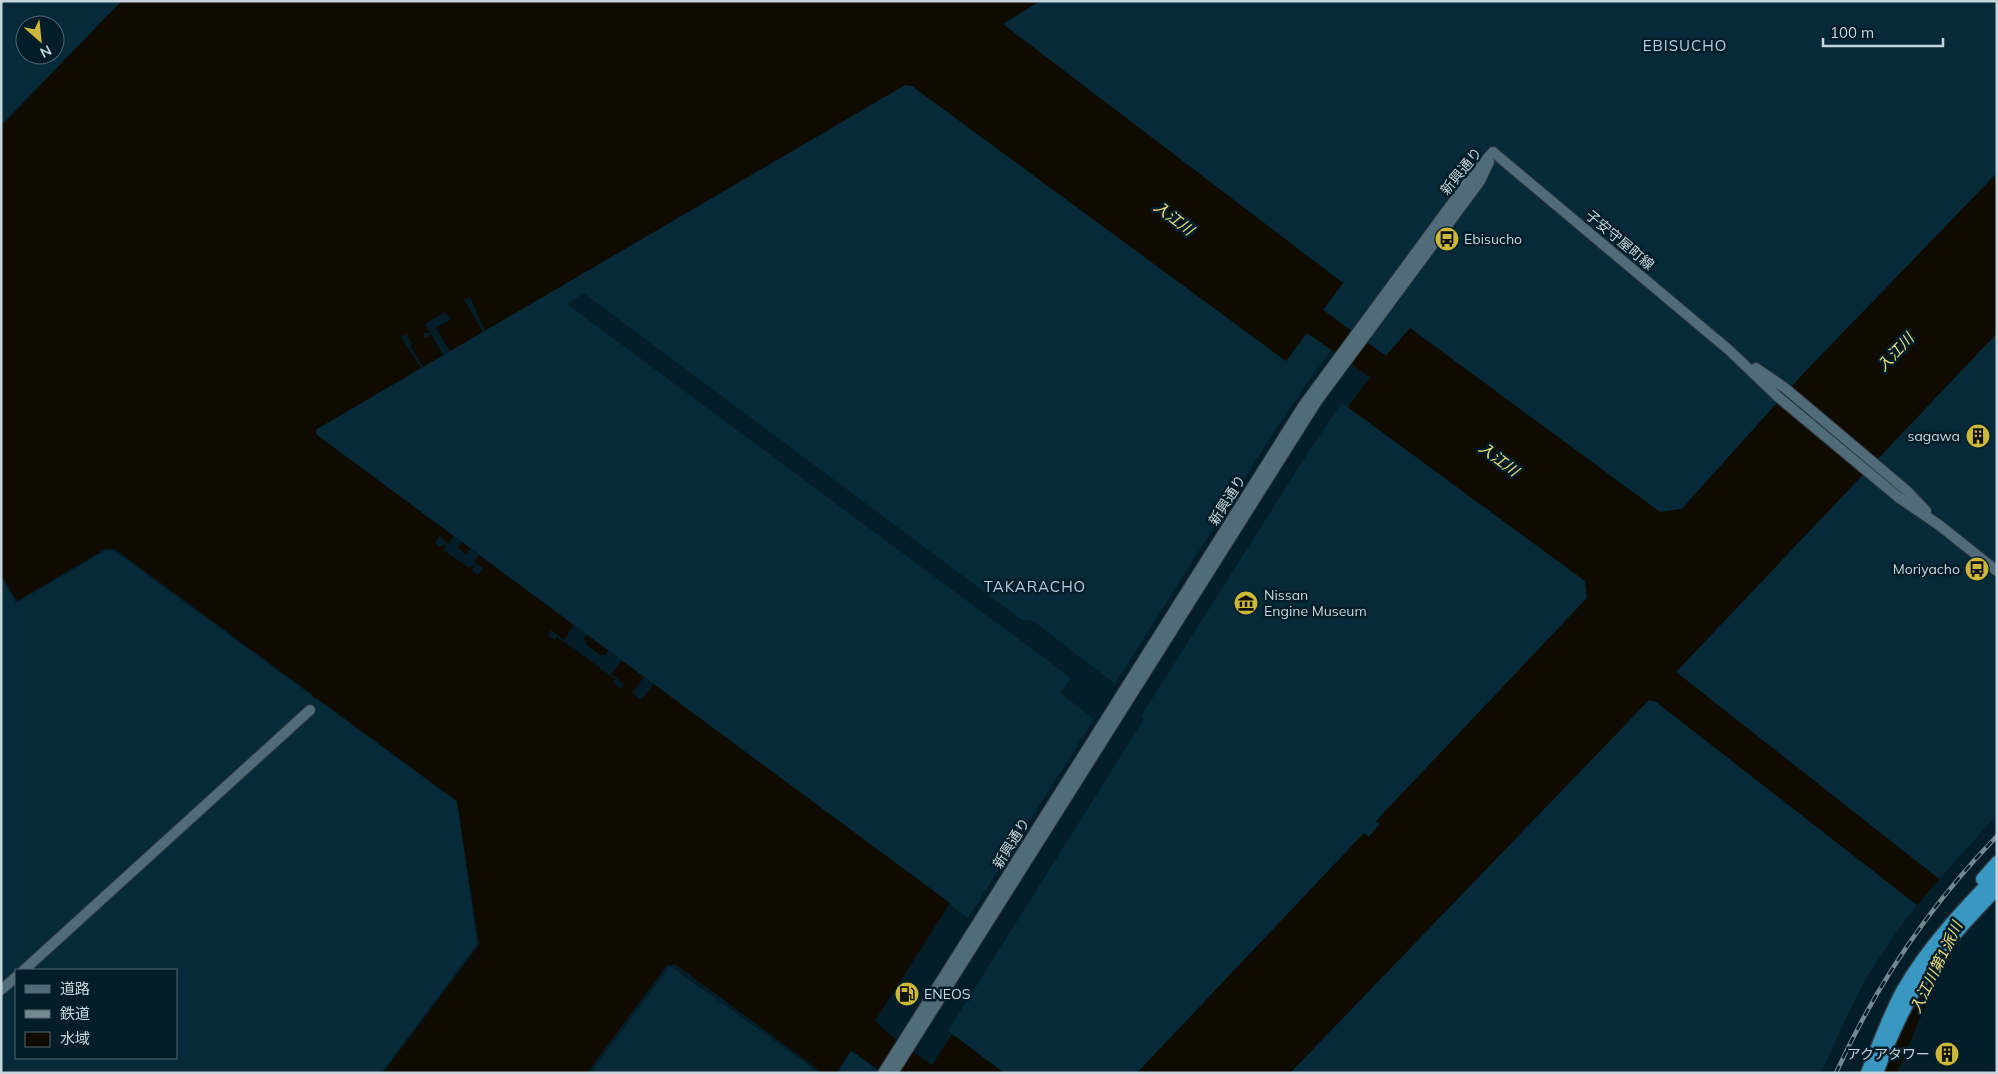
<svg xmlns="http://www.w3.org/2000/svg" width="1998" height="1074" font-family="Mulish,'Noto Sans JP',sans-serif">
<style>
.built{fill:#062a38;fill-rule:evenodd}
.water{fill:#0f0b00}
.pier{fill:#041e29}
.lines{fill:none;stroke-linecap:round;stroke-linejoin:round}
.river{stroke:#0f0b00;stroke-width:15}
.secondary-casing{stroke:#2c343e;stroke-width:12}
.highway-casing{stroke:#2c343e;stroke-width:15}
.secondary{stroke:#516c79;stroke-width:10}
.highway{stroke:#3998c1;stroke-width:12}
.rail-casing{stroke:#748891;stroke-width:4.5}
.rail{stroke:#041e29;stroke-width:2.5;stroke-dasharray:8;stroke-linecap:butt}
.labels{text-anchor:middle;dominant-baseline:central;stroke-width:5;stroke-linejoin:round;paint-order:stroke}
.street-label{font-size:14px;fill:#c6d5dc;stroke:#041e29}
.poi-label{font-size:14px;fill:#c6d5dc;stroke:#041e29;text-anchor:start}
.neighbourhood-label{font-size:15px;letter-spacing:1px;fill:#b4d1e1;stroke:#041e29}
.water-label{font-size:15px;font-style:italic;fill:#f0e17d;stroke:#041e29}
</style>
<rect width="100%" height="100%" fill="#041e29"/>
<g class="built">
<path d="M 1,1 L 121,1 L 1,125 ZM 25,25 L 55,25 L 55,55 L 25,55 Z"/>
<polygon points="1039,1 1997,1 1997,173 1804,373 1681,509 1660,512 1410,328 1386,356 1323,310 1343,283 1002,24"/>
<polygon points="905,85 912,86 1286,361 1307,333 1332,349 1305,386 1276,429 1115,684 1035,622 1022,620 584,293 567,304 1071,678 1060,693 1094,719 968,918 317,435 316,432 317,429"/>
<polygon points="1997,333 1997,815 1939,879 1676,672"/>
<polygon points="1342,403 1585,581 1587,598 1376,821 1380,824 1368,837 1364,833 1137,1073 1004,1073 948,1031 1144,719 1141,716 1311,448"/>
<path d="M 113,550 L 457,802 L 477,944 L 381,1073 L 1,1073 L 1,576 L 16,603 L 105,551 ZM 16,970 L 176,970 L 176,1058 L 16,1058 Z"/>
<polygon points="1649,700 1655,701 1917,905 1897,931 1868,975 1845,1020 1821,1073 1290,1073"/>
<polygon points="670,966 819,1073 591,1073"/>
<polygon points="851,1051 882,1073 838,1073"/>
</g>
<polygon class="water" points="122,1 1040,1 1003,24 1343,283 1323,310 1386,356 1410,328 1660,512 1682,509 1804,373 1997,173 1997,333 1676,672 1939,879 1917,905 1655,701 1649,700 1290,1073 1137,1073 1364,833 1369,837 1380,824 1376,821 1587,598 1585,581 1348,407 1370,377 1307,333 1286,361 912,86 905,85 317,429 316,432 317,435 950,903 875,1021 895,1039 932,1065 952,1034 1004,1073 883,1073 851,1050 836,1073 823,1073 675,964 667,965 587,1073 383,1073 479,945 457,801 317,698 313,698 313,695 115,549 105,549 17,601 1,574 1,126"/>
<g class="pier">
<polygon points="470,297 485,331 483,332 464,300"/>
<polygon points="445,312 450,320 436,328 450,351 443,355 431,334 426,338 424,337 424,333 430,333 425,324"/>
<polygon points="406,334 412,344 410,346 423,367 421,368 401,337"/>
<polygon points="440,536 448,544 454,536 462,542 458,548 466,554 471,548 479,554 474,562 483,568 478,575 472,570 474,566 472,565 469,568 444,550 446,546 443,544 441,547 435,543"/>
<polygon points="574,625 587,634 584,638 586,644 600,655 605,655 609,650 622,660 611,674 624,684 621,688 614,683 616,680 576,650 557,637 555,640 548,635 551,630 564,640"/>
<polygon points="644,677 654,684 641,700 632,693"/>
</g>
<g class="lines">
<polyline class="river" points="1889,1073 1933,969"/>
<defs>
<g id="secondary">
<polyline points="1493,152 1729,350 1777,396 1898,497 1939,525 1997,571"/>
<polyline points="1756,368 1785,388 1906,490 1926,511"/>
<polyline points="24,970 310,710"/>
<polyline points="1,990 16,977"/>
<polyline points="883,1073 1303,406 1473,175 1493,152"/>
<polyline points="893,1073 1317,401 1480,181 1489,162"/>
</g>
<g id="highway">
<polyline points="1982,879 1997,862"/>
<path d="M 1867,1073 C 1878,1045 1888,1017 1902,991 C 1927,947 1962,910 1997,874"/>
<path d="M 1877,1073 C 1892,1033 1909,995 1934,961 C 1953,935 1975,912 1997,889"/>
</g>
</defs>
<use href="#secondary" class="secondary-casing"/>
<use href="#highway" class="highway-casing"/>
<use href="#secondary" class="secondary"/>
<use href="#highway" class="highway"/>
<defs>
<path id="rail" d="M 1836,1073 C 1876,985 1930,905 1997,836"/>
</defs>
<use href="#rail" class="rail-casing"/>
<use href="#rail" class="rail"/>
</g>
<defs>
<symbol id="bus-disc" viewBox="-11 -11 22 22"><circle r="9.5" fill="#ccb939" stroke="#041e29"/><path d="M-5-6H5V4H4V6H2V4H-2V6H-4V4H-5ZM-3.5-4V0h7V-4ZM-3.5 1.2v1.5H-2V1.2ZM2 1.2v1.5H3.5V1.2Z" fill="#111"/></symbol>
<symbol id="building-disc" viewBox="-11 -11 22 22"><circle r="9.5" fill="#ccb939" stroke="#041e29"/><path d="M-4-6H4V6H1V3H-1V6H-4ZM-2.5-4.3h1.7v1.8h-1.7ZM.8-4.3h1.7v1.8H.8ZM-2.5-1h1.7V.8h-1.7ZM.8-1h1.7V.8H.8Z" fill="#111"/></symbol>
<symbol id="museum-disc" viewBox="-11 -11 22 22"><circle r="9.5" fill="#ccb939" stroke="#041e29"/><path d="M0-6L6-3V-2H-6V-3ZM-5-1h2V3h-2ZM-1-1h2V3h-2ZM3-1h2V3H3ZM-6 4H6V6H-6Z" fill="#111"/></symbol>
<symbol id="fuel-disc" viewBox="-11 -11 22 22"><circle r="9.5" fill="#ccb939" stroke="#041e29"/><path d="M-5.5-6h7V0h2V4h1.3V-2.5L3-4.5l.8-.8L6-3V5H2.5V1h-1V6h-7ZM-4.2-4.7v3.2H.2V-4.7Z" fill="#111"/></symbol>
</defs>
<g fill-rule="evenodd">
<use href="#bus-disc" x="1433" y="225" width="28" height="28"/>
<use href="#building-disc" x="1964" y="422" width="28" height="28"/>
<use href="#bus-disc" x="1963" y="555" width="28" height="28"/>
<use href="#museum-disc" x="1232" y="589" width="28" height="28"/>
<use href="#fuel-disc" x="893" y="980" width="28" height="28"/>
<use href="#building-disc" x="1933" y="1040" width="28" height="28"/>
</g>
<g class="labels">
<g class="street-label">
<text transform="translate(1461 171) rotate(-51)">新興通り</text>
<text transform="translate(1620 240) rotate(40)">子安守屋町線</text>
<text transform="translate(1227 500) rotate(-58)">新興通り</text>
<text transform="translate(1011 843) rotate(-58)">新興通り</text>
</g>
<g class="poi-label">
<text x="1464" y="239">Ebisucho</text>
<text x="1960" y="436" text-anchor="end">sagawa</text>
<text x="1960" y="569" text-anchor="end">Moriyacho</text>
<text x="1264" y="595">Nissan<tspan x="1264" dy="16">Engine Museum</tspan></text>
<text x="924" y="994">ENEOS</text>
<text x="1930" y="1054" text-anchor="end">アクアタワー</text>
</g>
<g class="neighbourhood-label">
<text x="1685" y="45">EBISUCHO</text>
<text x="1035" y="586">TAKARACHO</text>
</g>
<g class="water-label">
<text transform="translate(1174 218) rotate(37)">入江川</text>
<text transform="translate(1895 352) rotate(-47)">入江川</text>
<text transform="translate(1499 459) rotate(37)">入江川</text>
<text transform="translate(1936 967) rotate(-64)">入江川第1派川</text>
</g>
</g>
<rect width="1998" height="1074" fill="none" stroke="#c6d5dc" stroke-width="5"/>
<rect x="15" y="969" width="162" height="90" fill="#041e29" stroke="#526771"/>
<rect x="25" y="985" width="25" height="8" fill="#516c79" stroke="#526771"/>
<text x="60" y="994" font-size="15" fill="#c6d5dc">道路</text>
<rect x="25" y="1010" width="25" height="8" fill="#748891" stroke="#526771"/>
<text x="60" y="1019" font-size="15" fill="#c6d5dc">鉄道</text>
<rect x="25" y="1032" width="25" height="15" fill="#0f0b00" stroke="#526771"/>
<text x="60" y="1044" font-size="15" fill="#c6d5dc">水域</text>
<g transform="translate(40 40) rotate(153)"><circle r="24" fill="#041e29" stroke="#526771"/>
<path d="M0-4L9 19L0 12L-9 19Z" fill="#ccb939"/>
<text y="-8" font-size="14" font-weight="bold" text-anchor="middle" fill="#c6d5dc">N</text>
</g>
<path d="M1823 38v8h120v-8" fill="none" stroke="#c6d5dc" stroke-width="2.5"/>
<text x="1830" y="38" font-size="15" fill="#c6d5dc" stroke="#041e29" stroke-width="4" paint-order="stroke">100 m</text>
</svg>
